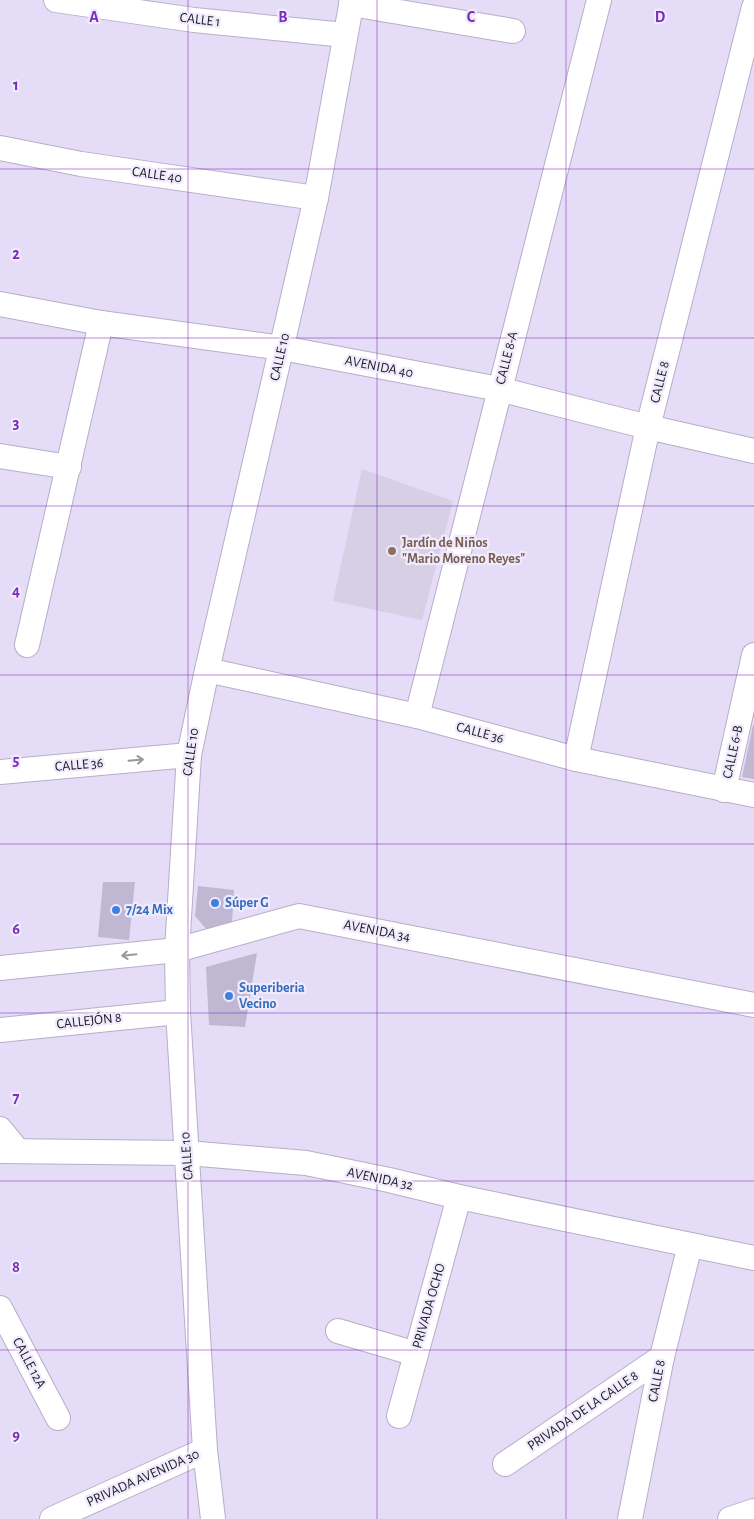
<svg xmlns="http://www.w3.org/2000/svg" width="754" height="1519" font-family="'Alegreya Sans',sans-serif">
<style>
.education{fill:#d6cfe5}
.building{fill:#c0b8d2}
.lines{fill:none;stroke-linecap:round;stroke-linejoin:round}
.street-casing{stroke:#b7aec9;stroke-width:26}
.street{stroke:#fff;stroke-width:24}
.oneway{stroke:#99989c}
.grid{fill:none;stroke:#7b2cbf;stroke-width:1;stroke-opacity:0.55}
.education-dot{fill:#8d6e63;stroke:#f0ebfc;stroke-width:2}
.shop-dot{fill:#3f7fe0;stroke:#f0ebfc;stroke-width:2}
.labels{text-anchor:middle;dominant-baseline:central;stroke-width:4.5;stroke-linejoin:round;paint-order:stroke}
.street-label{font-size:14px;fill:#1c1922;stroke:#f0ebfc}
.education-label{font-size:14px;font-weight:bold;fill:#785e54;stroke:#f0ebfc;text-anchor:start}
.shop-label{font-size:14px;font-weight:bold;fill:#366cbe;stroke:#f0ebfc;text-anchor:start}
.grid-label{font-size:16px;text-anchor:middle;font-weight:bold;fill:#7b2cbf;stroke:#f0ebfc;stroke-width:4.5;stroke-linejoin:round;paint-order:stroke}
</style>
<rect width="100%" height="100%" fill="#e5dcf7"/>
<polygon class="education" points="362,469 453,501 422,620 333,601"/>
<g class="building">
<polygon points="753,725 754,725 754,779 742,777"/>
<polygon points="103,882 135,882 129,940 98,937"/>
<polygon points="198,886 234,890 232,923 207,930 195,916"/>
<polygon points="257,953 245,1027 209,1025 206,967"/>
</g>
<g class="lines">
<defs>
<g id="street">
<polyline points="56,0 194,20 345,35"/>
<polyline points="351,4 513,31"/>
<polyline points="0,148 81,164 316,198"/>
<polyline points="0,304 101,323 282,348 499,389 648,427 754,451"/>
<polyline points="0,456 69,467"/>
<polyline points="27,645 101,323"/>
<polyline points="207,670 417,716 576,759 754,795"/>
<polyline points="417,716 599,0"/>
<polyline points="576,759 648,427 754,7"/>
<polyline points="0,772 189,755"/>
<polyline points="724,790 754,655"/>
<polyline points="0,968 177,950 299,916 754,1005"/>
<polyline points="0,1030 178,1012"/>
<polyline points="0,1129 18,1151"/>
<polyline points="0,1151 187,1153 306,1163 389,1180 459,1197 754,1258"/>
<polyline points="0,1308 58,1418"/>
<polyline points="338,1331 416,1354"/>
<polyline points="399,1416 459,1197"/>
<polyline points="505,1464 662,1357"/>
<polyline points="52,1519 205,1450"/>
<polyline points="213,1519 205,1450 178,1012 177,950 189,755 207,670 316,198 352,0"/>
<polyline points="630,1519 662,1357 690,1245"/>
<polyline points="730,1519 754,1511"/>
</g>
</defs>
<use href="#street" class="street-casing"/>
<use href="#street" class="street"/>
</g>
<defs><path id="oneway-shaft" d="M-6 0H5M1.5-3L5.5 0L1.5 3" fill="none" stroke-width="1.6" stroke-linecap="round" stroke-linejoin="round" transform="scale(1.25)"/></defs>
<g class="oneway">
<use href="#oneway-shaft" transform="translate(136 760) rotate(-5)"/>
<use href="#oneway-shaft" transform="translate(129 955) rotate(174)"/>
</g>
<path class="grid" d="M 188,0 L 188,1519M 377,0 L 377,1519M 566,0 L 566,1519M 0,169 L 754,169M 0,338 L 754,338M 0,506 L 754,506M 0,675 L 754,675M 0,844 L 754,844M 0,1013 L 754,1013M 0,1181 L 754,1181M 0,1350 L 754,1350"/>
<circle class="education-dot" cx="392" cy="551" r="5"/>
<g class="shop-dot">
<circle cx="215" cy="903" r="5"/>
<circle cx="116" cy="910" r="5"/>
<circle cx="229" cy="996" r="5"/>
</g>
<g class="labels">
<g class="street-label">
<text transform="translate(200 20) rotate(7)">CALLE 1</text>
<text transform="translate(157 175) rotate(8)">CALLE 40</text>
<text transform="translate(280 357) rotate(-77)">CALLE 10</text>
<text transform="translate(507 358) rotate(-76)">CALLE 8-A</text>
<text transform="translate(379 367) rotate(11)">AVENIDA 40</text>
<text transform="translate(660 382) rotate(-76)">CALLE 8</text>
<text transform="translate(480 733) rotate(15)">CALLE 36</text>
<text transform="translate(191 752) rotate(-82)">CALLE 10</text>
<text transform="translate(733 752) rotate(-78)">CALLE 6-B</text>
<text transform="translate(79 765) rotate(-5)">CALLE 36</text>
<text transform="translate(377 931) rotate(11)">AVENIDA 34</text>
<text transform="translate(89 1021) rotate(-6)">CALLEJÓN 8</text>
<text transform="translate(187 1156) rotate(-94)">CALLE 10</text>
<text transform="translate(380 1179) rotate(12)">AVENIDA 32</text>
<text transform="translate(429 1306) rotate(-74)">PRIVADA OCHO</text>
<text transform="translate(29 1363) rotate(62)">CALLE 12A</text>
<text transform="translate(657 1381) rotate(-79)">CALLE 8</text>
<text transform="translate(583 1411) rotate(-34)">PRIVADA DE LA CALLE 8</text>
<text transform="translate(143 1478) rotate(-24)">PRIVADA AVENIDA 30</text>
</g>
<g class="education-label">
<text x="402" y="543">Jardín de Niños<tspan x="402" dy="16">"Mario Moreno Reyes"</tspan></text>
</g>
<g class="shop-label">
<text x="225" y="903">Súper G</text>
<text x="126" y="910">7/24 Mix</text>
<text x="239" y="988">Superiberia<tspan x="239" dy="16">Vecino</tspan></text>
</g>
</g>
<g class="grid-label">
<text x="94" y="22">A</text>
<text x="283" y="22">B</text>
<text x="471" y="22">C</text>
<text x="660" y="22">D</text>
<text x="16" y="90">1</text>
<text x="16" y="259">2</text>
<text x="16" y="428">3</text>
<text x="16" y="596">4</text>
<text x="16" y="765">5</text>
<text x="16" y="934">6</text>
<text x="16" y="1103">7</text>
<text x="16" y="1272">8</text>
<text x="16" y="1440">9</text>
</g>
</svg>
